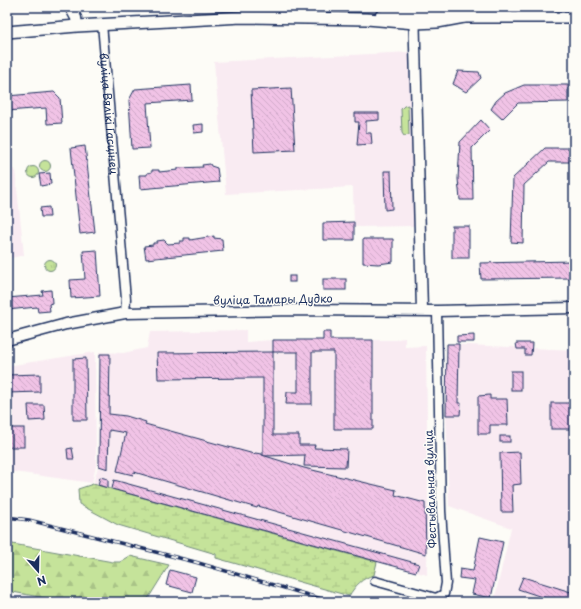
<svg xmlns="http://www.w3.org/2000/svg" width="581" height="609" font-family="'Playpen Sans',sans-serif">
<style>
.built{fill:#f9ebf2}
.grass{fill:#c5e39a;stroke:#70897c}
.forest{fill:url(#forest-firs);stroke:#70897c}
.wetland{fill:url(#wetland-marsh);stroke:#70897c}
.park{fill:url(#park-tufts);stroke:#70897c}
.building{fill:url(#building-back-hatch);stroke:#1b2f5e}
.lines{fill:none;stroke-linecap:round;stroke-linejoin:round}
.minor-casing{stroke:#1b2f5e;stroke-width:11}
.tertiary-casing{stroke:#1b2f5e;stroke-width:13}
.secondary-casing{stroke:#1b2f5e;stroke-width:14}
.minor{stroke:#fdfcf7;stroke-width:8}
.tertiary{stroke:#fdfcf7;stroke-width:10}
.secondary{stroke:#fdfcf7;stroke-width:11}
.rail-casing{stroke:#1b2f5e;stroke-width:3.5}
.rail{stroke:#fdfcf7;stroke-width:2;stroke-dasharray:6;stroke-linecap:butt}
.labels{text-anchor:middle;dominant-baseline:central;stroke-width:3;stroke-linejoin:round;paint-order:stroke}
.street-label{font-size:11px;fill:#1b2f5e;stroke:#fdfcf7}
</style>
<defs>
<pattern id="forest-firs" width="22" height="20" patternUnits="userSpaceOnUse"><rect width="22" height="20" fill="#c5e39a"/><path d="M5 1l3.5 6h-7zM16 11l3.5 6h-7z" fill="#a9c387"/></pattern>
<pattern id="wetland-marsh" width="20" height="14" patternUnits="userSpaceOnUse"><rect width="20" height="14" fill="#c5e39a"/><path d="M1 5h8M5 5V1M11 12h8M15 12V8" fill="none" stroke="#a9c387"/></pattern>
<pattern id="park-tufts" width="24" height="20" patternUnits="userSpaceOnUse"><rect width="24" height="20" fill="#c5e39a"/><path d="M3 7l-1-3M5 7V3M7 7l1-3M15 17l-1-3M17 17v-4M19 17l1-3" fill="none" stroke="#a9c387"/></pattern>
<pattern id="building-back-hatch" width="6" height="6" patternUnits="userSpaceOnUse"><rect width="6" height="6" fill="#f1c3e6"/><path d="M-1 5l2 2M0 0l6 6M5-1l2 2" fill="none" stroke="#cea8c8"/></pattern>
</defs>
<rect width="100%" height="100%" fill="#fdfcf7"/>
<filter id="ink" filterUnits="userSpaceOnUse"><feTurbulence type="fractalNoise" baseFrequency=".025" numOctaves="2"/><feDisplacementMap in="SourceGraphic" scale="8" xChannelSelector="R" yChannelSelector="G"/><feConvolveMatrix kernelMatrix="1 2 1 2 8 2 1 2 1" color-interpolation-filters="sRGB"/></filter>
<g filter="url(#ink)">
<g class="built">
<polygon points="410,52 415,226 354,227 353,187 226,194 214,62"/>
<polygon points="7,169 15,169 24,255 7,259"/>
<polygon points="246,330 246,342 273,340 396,340 397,339 405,338 405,347 426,346 428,501 427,575 93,484 98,467 99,352 123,353 147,348 150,332"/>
<polygon points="447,344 574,350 574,602 494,601 511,528 449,506 446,415"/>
<polygon points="95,352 96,466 92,483 7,471 7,366"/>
</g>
<polygon class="grass" points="408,105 409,135 404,136 402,133 401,109 404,106"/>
<polygon class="forest" points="7,543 113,562 120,562 130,556 169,565 146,602 133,602 128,599 126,602 67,602 7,591"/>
<path class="wetland" d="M 93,484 L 377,562 L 374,575 C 362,578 355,586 349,596 L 216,558 L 216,554 L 118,525 L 79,504 L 78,489 Z"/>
<g class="park">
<circle cx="45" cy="166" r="5.5"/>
<circle cx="33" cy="172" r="5.5"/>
<circle cx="50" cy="265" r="5.5"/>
</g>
<g class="building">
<polygon points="458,71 479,72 481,78 466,92 453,84"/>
<polygon points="191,85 192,100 147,103 150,148 132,149 129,100 135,89"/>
<polygon points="524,85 568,85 568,102 518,103 502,119 491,109 496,101 505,93"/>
<polygon points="291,88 295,150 254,152 251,90"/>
<polygon points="54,92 60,98 62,123 47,124 46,108 7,111 7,96"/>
<polygon points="355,113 379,113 379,120 366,121 366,133 371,133 372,144 357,145 359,122 355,122"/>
<polygon points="481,120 490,130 472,148 473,200 460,200 458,179 460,142"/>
<polygon points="203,124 203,132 194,133 193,125"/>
<polygon points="85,146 95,232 80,234 71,148"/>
<polygon points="545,148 574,148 574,162 549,162 524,185 523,243 511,242 513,178"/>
<polygon points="210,164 211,166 217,168 219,182 140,189 139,175 147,175 147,173 152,172 152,170 159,170 159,172 178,170 178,168 203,167 202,165"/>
<polygon points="384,171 391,171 392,209 385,210"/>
<polygon points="50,173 51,184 41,186 39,174"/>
<polygon points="49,207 50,217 41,217 40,208"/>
<polygon points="354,222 354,240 323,240 323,223"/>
<rect x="452" y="226" width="17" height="32"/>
<polygon points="214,236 214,238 222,239 223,251 146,259 144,246 153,245 153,243 157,243 157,241 164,240 168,244 180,243 180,241 184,241 184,238 190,238 190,240"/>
<polygon points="363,239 393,239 393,262 378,264 363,263"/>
<polygon points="97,250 100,296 71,298 70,280 85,279 83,251"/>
<polygon points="573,261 573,278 481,279 480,263"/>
<rect x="289" y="276" width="6" height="6"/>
<rect x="323" y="279" width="23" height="11"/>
<polygon points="51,290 52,303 49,304 50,311 38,312 37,307 7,310 7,298 43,295 42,291"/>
<polygon points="323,332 330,332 330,340 373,340 373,429 334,429 334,352 312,352 312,404 286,404 287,392 298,392 298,352 273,352 273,340 323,340"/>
<polygon points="474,335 474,342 457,342 457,336"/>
<polygon points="516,343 532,343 531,355 525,355 525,349 517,349"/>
<polygon points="447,344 459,344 458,403 461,403 460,415 446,415"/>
<polygon points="273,352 273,435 299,435 299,445 315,445 314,448 347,449 346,467 304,466 305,455 263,456 263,378 158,379 157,353"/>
<polygon points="100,354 110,354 109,414 126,416 146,422 145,424 254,454 255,453 262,454 262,455 304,468 396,490 395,495 425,503 426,554 258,506 257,508 134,472 133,475 117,471 126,433 109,430 108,469 99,466"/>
<polygon points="86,358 87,420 73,420 73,359"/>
<rect x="511" y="371" width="10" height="19"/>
<polygon points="40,374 40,392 7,393 7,375"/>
<polygon points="490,395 490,399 507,399 508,425 490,425 490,434 478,434 478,396"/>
<rect x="551" y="403" width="23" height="26"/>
<polygon points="28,405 44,405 45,420 29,421"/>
<rect x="7" y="428" width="17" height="19"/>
<rect x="500" y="436" width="10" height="6"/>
<polygon points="72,448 74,459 68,459 67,449"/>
<polygon points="520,452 521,484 512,485 513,512 501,512 500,453"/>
<polygon points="100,477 108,479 108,488 98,485"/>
<polygon points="114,480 419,564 416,572 112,489"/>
<polygon points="480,537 503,542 491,598 472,594 475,580 459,578 460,569 473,571"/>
<polygon points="170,570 196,577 192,592 166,585"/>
<polygon points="523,577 574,593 574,602 557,602 518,589"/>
</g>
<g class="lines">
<defs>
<g id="minor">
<path id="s1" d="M 102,24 L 126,299 L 125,313"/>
<polyline points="375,581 436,598 444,594 446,583 441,511 437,311"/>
</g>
<g id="tertiary">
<polyline points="70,7 76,18 77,26"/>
<polyline points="414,7 422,310"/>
<polyline points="7,340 66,324 125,313 299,310 437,311 574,308"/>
</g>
<g id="secondary">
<polyline points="381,16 394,13 464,17 574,17"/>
<polyline points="7,32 77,26 242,17 367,19 415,23 437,22 464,17"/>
</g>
</defs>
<use href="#minor" class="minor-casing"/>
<use href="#tertiary" class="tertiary-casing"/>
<use href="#secondary" class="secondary-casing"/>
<use href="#minor" class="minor"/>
<use href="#tertiary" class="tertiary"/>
<use href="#secondary" class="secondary"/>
<defs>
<polyline id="rail" points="7,517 29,520 195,562 332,602"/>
</defs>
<use href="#rail" class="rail-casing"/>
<use href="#rail" class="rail"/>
</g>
</g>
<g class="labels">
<g class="street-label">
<text stroke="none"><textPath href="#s1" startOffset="90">вуліца Вялікі Гасцінец</textPath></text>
<text transform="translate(273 299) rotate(-1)">вуліца Тамары Дудко</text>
<text transform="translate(430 489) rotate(-92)">Фестывальная вуліца</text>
</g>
</g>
<rect width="581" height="609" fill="none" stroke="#fdfcf7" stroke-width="24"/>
<rect x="12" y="12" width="557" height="585" fill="none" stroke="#1b2f5e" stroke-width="1.5" filter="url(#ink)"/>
<g transform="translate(38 571) rotate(160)" stroke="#fdfcf7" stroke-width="3" paint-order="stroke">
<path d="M0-3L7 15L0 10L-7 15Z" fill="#1b2f5e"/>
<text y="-6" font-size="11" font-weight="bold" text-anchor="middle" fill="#1b2f5e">N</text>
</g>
</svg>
